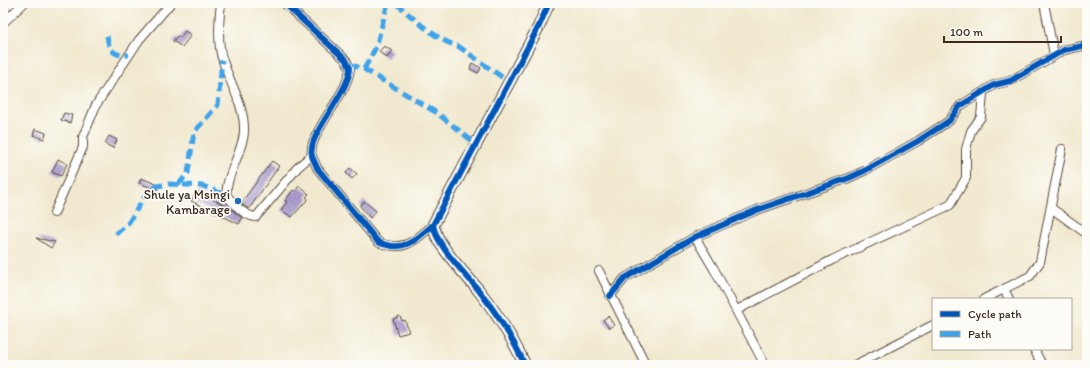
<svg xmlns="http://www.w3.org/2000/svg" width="1090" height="368" font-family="Itim,sans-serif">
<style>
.building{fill:url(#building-back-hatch)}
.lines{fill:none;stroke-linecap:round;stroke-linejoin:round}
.minor-casing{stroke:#564739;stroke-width:10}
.tertiary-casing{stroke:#564739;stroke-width:13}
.minor{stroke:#fff;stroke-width:8}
.tertiary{stroke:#fff;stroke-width:11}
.quiet{stroke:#3fa3ea;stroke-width:5;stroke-dasharray:10 5;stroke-linecap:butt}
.cycleway-casing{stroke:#fdfcf7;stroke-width:8}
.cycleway{stroke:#0057b8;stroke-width:6}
.poi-dot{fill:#1f6fb2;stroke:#fdfcf7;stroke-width:1.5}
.labels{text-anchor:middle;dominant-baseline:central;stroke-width:3.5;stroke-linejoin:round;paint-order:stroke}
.poi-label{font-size:13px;fill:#3b2a1e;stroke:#fdfcf7;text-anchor:end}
</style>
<defs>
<pattern id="building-back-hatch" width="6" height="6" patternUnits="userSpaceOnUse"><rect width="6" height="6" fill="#aa9dd0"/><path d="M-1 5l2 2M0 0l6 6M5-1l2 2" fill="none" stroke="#8c80a8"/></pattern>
</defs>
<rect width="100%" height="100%" fill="#fdfcf7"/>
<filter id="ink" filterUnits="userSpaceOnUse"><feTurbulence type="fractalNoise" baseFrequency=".025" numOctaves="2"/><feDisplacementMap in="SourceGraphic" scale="8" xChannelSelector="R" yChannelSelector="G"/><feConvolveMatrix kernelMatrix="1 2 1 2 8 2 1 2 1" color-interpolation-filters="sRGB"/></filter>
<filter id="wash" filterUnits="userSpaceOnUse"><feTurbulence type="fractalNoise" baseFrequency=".012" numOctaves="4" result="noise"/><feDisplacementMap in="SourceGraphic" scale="16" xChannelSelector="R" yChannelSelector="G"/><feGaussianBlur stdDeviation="0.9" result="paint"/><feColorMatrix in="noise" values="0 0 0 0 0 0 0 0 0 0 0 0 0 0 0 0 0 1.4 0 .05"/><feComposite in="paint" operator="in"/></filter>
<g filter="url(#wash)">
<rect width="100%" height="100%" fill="#f1e9cf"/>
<g id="blocks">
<g class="building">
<polygon points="185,31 191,35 182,47 173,41 177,36 180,38"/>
<polygon points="384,46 392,51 387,58 379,52"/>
<polygon points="472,63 481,68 478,73 470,69"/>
<polygon points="64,113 72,115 70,123 61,120"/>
<polygon points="35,129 46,133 44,139 33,135"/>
<polygon points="109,136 117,140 113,148 105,144"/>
<polygon points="58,159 67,164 61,176 52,172"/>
<polygon points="272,161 279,166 249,209 241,203"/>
<polygon points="350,168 357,174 352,179 346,173"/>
<polygon points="141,178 159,185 157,190 139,183"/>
<polygon points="299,186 309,194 306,197 308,199 292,217 281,210 287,202 285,201 293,190 295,192"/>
<polygon points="197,191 230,208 242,218 239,224 191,201"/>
<polygon points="364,201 376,211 370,218 360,206"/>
<polygon points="36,238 55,242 51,248"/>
<polygon points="400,316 402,321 405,320 409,332 398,335 393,319"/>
<polygon points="608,316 614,325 609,328 603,320"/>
</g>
</g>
</g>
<g filter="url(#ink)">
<use href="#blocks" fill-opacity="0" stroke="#564739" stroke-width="1"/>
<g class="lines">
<defs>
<g id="minor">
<path d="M 221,3 C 219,20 217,45 223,61 C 230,83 245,107 244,131 C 244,150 223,181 227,196 C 234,204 244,216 256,217 L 298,167 L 311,156"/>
<path d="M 284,3 L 346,60 L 350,68 C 349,94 306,135 312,156 C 313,160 316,164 317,168 L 378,242 C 403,253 415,241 433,225"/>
<polyline points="1044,3 1054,55"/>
<polyline points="3,23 24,3"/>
<polyline points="1051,208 1087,234"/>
<polyline points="54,213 83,147 83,137 96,105 139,40 171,3"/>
<polyline points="695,237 714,269 765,365"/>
<polyline points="599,271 646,365"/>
<polyline points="1004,289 1009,299"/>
<polyline points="610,296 625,278 695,237 757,210 849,178 866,170 918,141 949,121 960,106 994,85 1010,81 1064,50 1087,45"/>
<polyline points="984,299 1030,276 1040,262 1062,149"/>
<polyline points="737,310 832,260 950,205 966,178 966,149 971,131 981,117 983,93"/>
<polyline points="1034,349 1042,365"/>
<polyline points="855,365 933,325"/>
</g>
<path id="tertiary" d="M 525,365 C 513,339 498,315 480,292 C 466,274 437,247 433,225 L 539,26 L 549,3"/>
</defs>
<use href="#minor" class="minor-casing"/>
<use href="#tertiary" class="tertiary-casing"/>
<use href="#minor" class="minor"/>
<use href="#tertiary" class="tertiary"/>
<g class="quiet">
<path d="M 396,3 C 412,17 437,41 458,46 L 509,82"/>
<path d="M 107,36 C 109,51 114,56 129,55"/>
<polyline points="349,64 364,69 437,113 476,144"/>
<polyline points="364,69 376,47 388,3"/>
<polyline points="178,185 188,173 194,132 218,105 222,60"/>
<polyline points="116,234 129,222 145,196 157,186 169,184 203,186 227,196"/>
</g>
<defs>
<g id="cycleway">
<path d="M 284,3 L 346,60 L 350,68 C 349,94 306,135 312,156 C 313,160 316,164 317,168 L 378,242 C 403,253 415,241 433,225"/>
<polyline points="610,296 625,278 695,237 757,210 849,178 866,170 918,141 949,121 960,106 994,85 1010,81 1064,50 1087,45"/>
<path d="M 525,365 C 513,339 498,315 480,292 C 466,274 437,247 433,225 L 539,26 L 549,3"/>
</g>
</defs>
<use href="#cycleway" class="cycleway-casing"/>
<use href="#cycleway" class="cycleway"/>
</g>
</g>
<circle class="poi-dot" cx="238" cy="201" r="4"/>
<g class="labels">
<g class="poi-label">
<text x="230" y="194">Shule ya Msingi<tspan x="230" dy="15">Kambarage</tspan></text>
</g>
</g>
<rect width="1090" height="368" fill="none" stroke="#fdfcf7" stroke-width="16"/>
<rect x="932" y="298" width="140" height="52" fill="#fdfcf7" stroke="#afa8a0"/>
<rect x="940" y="311" width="20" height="6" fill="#0057b8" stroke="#afa8a0"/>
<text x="968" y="318" font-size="12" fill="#3b2a1e">Cycle path</text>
<rect x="940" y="331" width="20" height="6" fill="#3fa3ea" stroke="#afa8a0"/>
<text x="968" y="338" font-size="12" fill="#3b2a1e">Path</text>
<path d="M944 36v6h117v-6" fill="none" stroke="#3b2a1e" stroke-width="2"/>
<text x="950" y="36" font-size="12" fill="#3b2a1e" stroke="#fdfcf7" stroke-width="3" paint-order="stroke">100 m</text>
</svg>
